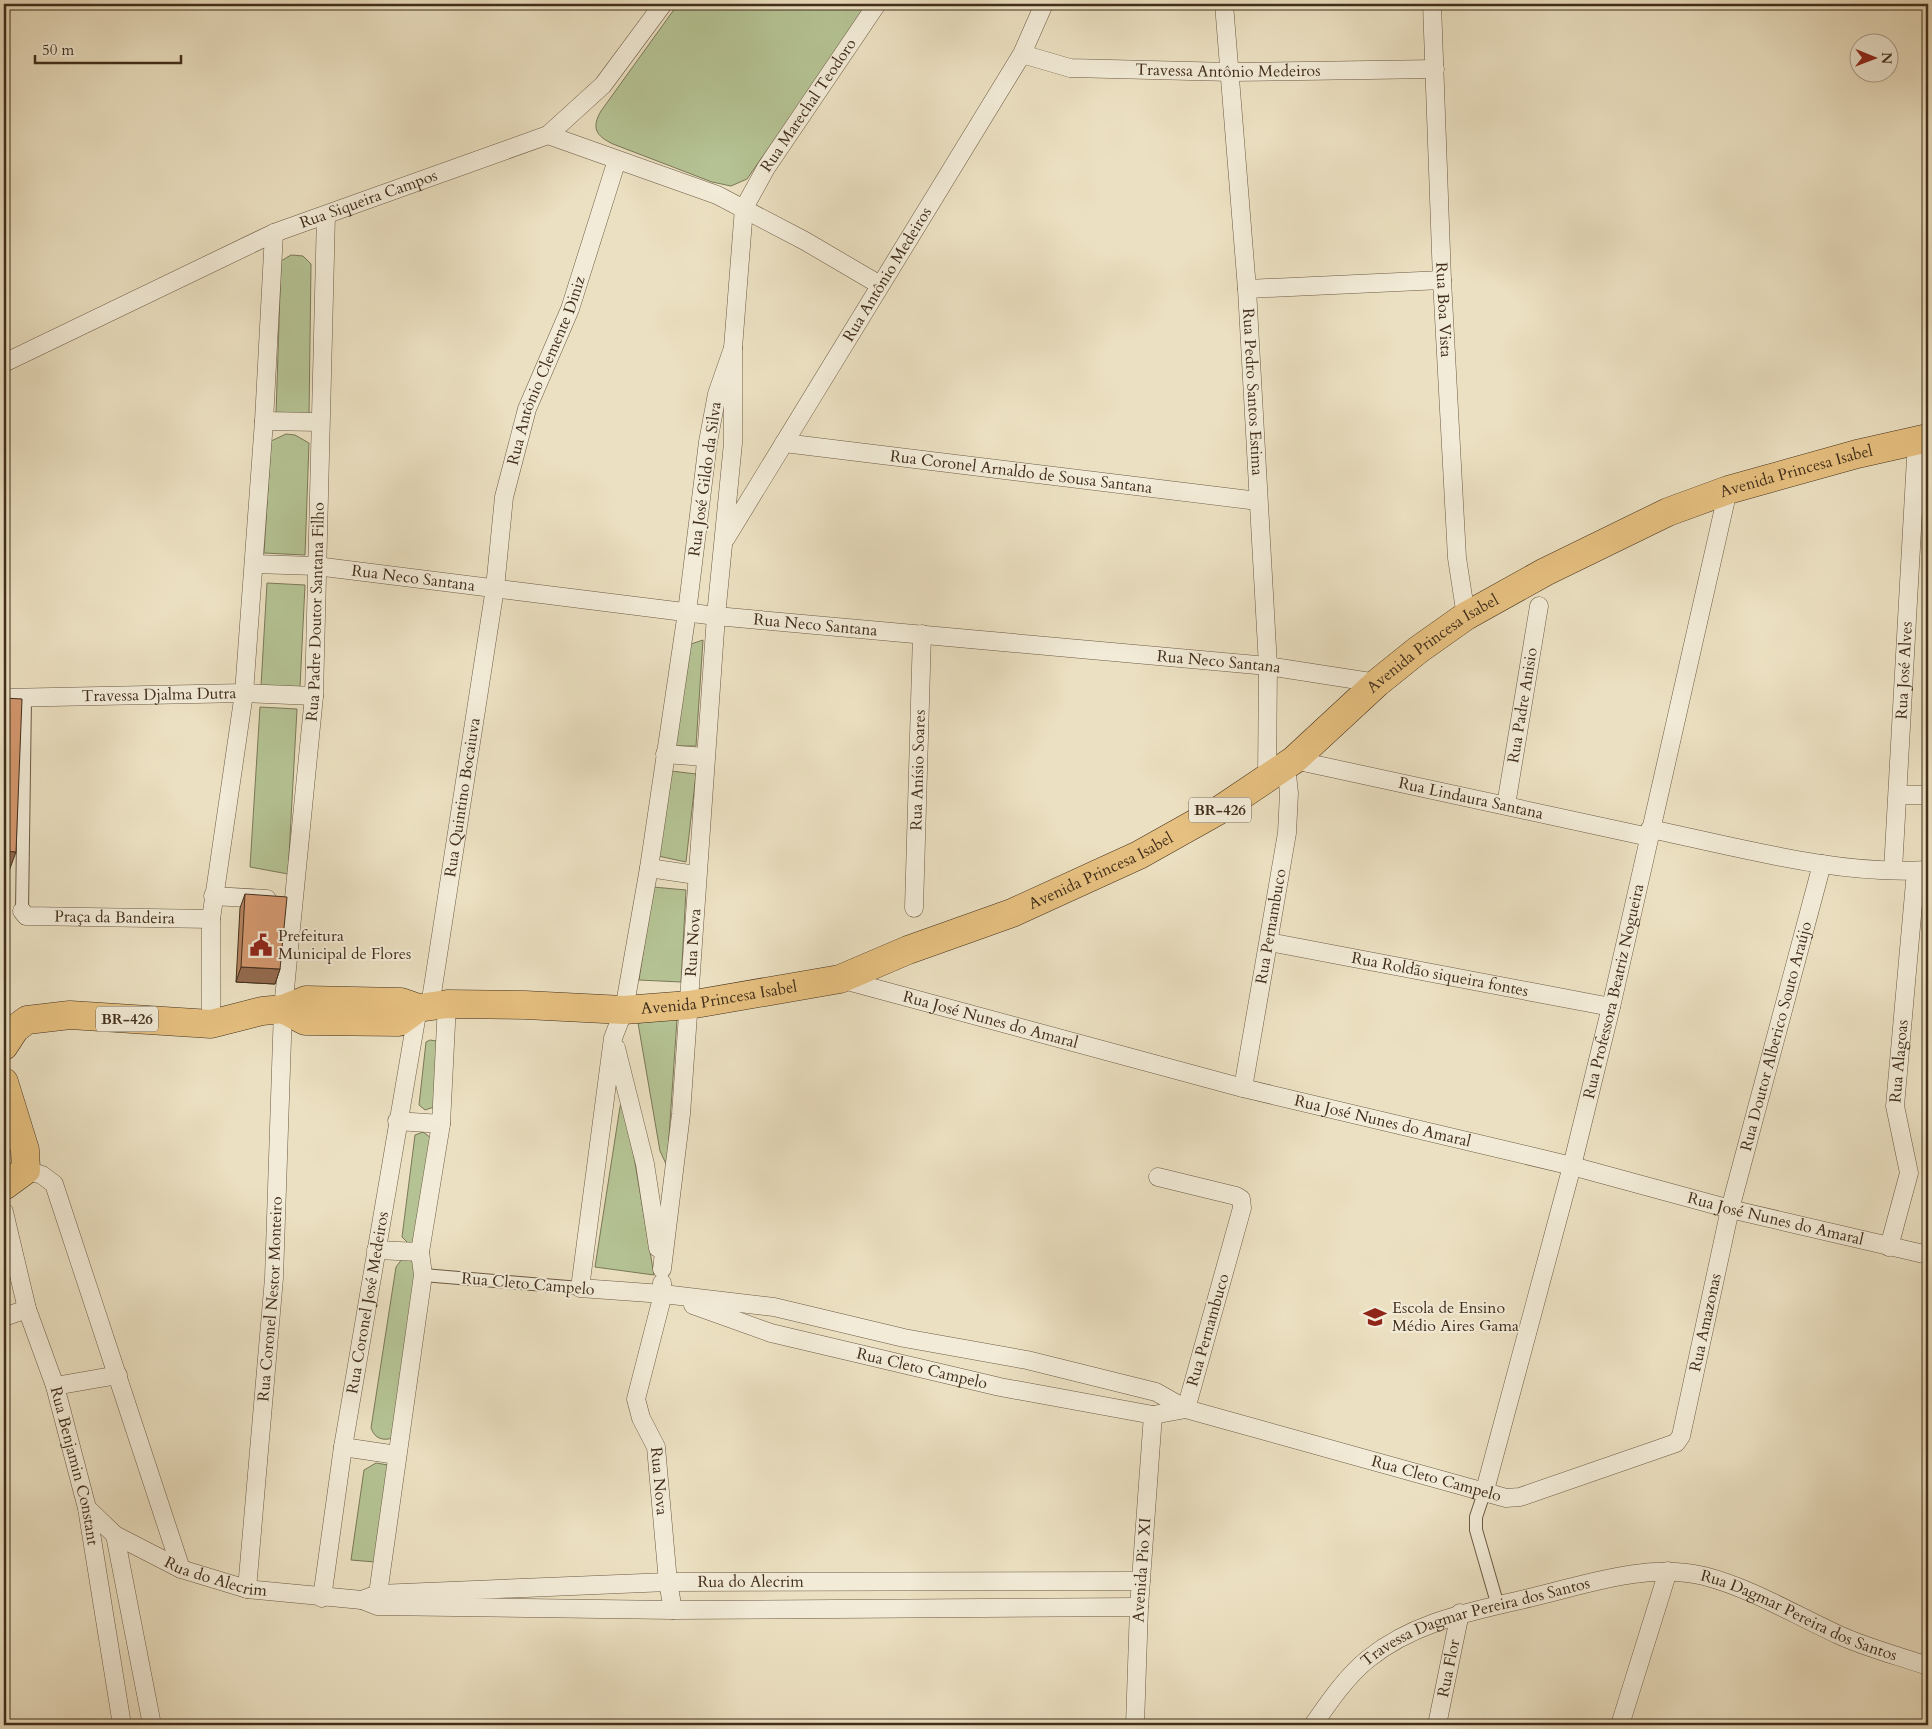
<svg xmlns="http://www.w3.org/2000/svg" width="1932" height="1729" font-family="Cardo,serif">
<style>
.green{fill:#b5c394;stroke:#7b7858}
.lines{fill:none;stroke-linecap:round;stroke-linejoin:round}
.pedestrian-casing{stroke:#6c5a44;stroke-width:14}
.minor-casing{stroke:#6c5a44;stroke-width:19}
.primary-casing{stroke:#412e1b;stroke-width:29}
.pedestrian{stroke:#f2ebd7;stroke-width:12}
.minor{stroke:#f2ebd7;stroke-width:18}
.primary{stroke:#e6c080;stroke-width:28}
.wall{fill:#b6835f;stroke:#412e1b}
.shaded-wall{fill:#946a4e;stroke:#412e1b}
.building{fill:#d4986f;stroke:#412e1b}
.labels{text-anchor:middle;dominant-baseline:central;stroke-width:4;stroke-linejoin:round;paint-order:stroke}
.shield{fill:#f2ebd7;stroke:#766753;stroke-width:1}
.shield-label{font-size:15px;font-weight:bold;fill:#412e1b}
.street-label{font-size:16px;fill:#412e1b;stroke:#f2ebd7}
.poi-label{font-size:16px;fill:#412e1b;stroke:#f2ebd7;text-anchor:start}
</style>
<rect width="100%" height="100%" fill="#ebe0c1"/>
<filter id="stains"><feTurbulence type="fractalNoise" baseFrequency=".004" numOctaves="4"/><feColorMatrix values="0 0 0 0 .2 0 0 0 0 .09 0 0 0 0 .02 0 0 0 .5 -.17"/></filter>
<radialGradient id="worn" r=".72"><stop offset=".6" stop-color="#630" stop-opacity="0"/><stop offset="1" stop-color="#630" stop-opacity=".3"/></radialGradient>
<g class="green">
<path d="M 678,4 L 868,4 L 747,179 L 731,186 L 712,182 L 613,144 C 596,136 591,128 601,111 Z"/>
<polygon points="291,255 303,256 311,264 309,416 276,415 281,261"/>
<polygon points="286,434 295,435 309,443 305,555 264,553 271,441"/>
<polygon points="267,583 305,585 300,687 261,686"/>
<polygon points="703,640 696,746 673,746 685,646"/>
<polygon points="260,707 297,709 288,874 250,867"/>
<polygon points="671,771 696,774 686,862 658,856"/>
<polygon points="653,887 686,890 681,982 639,980"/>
<polygon points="677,1019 667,1166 660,1151 638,1023"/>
<polygon points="430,1040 437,1041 434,1107 425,1110 419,1105 426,1042"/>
<polygon points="624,1098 654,1275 595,1267 620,1107"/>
<polygon points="423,1132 431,1138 413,1243 408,1243 402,1237 415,1135"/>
<path d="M 402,1259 L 410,1259 L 417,1267 L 393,1438 C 383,1441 375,1439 371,1428 L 396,1267 Z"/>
<polygon points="376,1463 388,1465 387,1563 351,1560 364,1470"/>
</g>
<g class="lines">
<defs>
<g id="pedestrian">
<polyline points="22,911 25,698"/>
<polyline points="423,1275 580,1288"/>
<polyline points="1485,1490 1476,1517 1476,1530 1498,1606"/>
</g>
<g id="minor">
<path id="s1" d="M 1224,4 L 1247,289 L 1268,666 L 1267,779"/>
<path id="s2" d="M 1432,4 L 1442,280 L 1457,558 L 1466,616"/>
<path id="s3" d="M 1022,54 L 1070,68 L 1231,72 L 1435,69"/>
<polyline points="548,135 603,85 663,4"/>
<polyline points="1247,289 1442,280"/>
<path id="s4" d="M 733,348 L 717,394 L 708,442 L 687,612 L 649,868 L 624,1010 L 613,1038 L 580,1288 L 663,1294 L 774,1307 L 904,1338 L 1027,1360 L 1156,1392 L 1186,1409 L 1506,1498 L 1520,1497 L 1676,1443 L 1681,1436 L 1730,1209 L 1822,864"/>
<path id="s5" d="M 4,363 L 274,233 L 548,135 L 717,195 L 805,241 L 880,285"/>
<polyline points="264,421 319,422"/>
<path id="s6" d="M 784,443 L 1258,501"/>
<path id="s7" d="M 726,538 L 1022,54 L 1044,4"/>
<path id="s8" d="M 254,564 L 316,566 L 716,616 L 1268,666 L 1377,683"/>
<path id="s9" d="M 4,698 L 244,693 L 314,696"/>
<polyline points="665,754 705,757"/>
<path id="s10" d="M 1294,760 L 1649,837"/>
<polyline points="1898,795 1928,795"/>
<path id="s11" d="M 1506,805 L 1539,606"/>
<path d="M 1650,829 C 1738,847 1839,876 1928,870"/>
<polyline points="649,868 696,875"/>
<path id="s12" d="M 1893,870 L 1917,440"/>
<polyline points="213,896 267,899"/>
<path id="s13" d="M 914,908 L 922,634"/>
<path id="s14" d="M 22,911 L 26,916 L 211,919"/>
<path id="s15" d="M 1269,942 L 1611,1007"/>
<path id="s16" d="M 840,979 L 1243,1088 L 1572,1166 L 1730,1209 L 1928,1255"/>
<path id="s17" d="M 430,1006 L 495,588 L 504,497 L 527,409 L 570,309 L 617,160"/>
<polyline points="211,1024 211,919 244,693 264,421 274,233"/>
<polyline points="616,1048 645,1164 658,1248"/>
<path id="s18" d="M 1243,1088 L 1287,833 L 1289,793 L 1286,766"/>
<polyline points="397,1121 441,1124"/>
<polyline points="26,1170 42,1175 54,1184 181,1569"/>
<polyline points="1158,1177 1236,1196 1241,1199 1242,1208 1186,1409"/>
<path id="s19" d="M 4,1212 L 27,1309 L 55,1386 L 87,1508 L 122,1725"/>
<path id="s20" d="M 1889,1247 L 1909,1173 L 1895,1106 L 1916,871"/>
<polyline points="376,1250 420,1252"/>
<path id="s21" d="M 662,1269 L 681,1114 L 716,616 L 733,443 L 733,348 L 744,208 L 766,168 L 877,4"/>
<path id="s22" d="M 662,1283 L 663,1294 L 636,1399 L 641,1418 L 656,1447 L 668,1582 L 673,1610"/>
<path id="s23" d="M 693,1305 L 771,1333 L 1000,1387 L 1153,1415 L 1186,1409"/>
<polyline points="4,1317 27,1309"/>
<polyline points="55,1386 118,1375"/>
<polyline points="343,1447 397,1455"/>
<path id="s24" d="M 1485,1490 L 1572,1166 L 1611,1007 L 1728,490"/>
<path id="s25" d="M 87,1508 L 115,1535 L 181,1569 L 247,1589 L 362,1600 L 377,1606 L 673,1610 L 1139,1607"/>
<polyline points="115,1535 152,1725"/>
<path id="s26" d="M 247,1589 L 274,1278 L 283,1009 L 314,696 L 326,215"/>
<polyline points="378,1594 423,1275 420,1252 441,1124 447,1004"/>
<path id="s27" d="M 322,1598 L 343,1447 L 418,1008"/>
<path id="s28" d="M 362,1600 L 378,1594 L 668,1582 L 1141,1581"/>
<path id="s29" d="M 1135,1725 L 1139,1607 L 1153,1415"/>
<path id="s30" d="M 1313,1725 C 1329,1702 1346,1677 1368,1659 C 1418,1619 1477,1611 1537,1596 C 1591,1583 1647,1563 1704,1576 C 1751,1588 1795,1615 1839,1635 C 1867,1648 1899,1656 1928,1666"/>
<path id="s31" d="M 1437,1725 L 1460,1613"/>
<polyline points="1620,1725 1668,1571"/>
</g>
<g id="primary">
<path id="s32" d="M 283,1009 L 305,1021 L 399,1022 L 418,1008 L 447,1004 L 525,1005 L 624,1010 L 689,1005 L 840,979 L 908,950 L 1012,913 L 1139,855 L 1221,809 L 1294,760 L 1377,683 L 1418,650 L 1466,616 L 1545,572 L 1668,512 L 1728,490 L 1857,454 L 1928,438"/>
<polyline points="4,1046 15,1029 27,1020 70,1015 211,1024 262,1011 283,1009 306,1000 401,1002 418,1008"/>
<polyline points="4,1082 25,1150 26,1170 4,1186"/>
</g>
</defs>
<use href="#pedestrian" class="pedestrian-casing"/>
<use href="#minor" class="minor-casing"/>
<use href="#primary" class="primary-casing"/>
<use href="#pedestrian" class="pedestrian"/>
<use href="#minor" class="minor"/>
<use href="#primary" class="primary"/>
</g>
<polygon class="wall" points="245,894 280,969 275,984 236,982 240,908"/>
<g class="shaded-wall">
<polygon points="4,851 16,852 9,871 4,870"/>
<polygon points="241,967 280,969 275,984 236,982"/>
</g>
<g class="building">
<polygon points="4,698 22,699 16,852 4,851"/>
<polygon points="245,894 287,897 280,969 241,967"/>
</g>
<defs>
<symbol id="civic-bare" viewBox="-9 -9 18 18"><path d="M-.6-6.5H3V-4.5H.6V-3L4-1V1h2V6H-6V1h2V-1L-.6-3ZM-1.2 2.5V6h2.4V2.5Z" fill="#8f2418" stroke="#f2ebd7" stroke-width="2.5" paint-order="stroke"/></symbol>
<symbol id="school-bare" viewBox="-9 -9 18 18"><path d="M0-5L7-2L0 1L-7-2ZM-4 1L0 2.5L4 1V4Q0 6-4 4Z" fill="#8f2418" stroke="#f2ebd7" stroke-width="2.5" paint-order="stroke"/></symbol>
</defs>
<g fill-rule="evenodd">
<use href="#civic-bare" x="245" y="929" width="32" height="32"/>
<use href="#school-bare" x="1359" y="1301" width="32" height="32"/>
</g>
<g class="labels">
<g class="shield">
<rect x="1189" y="797.5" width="62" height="25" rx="4"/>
<rect x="96" y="1006.5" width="62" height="25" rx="4"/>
</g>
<g class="shield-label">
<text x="1220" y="810">BR-426</text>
<text x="127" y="1019">BR-426</text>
</g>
<g class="street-label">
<text stroke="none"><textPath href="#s3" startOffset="208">Travessa Antônio Medeiros</textPath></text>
<text stroke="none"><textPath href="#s21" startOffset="1186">Rua Marechal Teodoro</textPath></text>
<text stroke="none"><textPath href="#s5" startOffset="400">Rua Siqueira Campos</textPath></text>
<text stroke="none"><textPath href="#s7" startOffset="309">Rua Antônio Medeiros</textPath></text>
<text stroke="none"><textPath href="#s2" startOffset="306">Rua Boa Vista</textPath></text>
<text stroke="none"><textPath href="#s17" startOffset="648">Rua Antônio Clemente Diniz</textPath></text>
<text stroke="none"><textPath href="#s1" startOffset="389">Rua Pedro Santos Estima</textPath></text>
<text stroke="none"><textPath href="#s6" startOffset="239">Rua Coronel Arnaldo de Sousa Santana</textPath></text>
<text stroke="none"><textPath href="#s32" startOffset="1660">Avenida Princesa Isabel</textPath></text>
<text transform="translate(705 479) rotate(-82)">Rua José Gildo da Silva</text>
<text stroke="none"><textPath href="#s8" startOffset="160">Rua Neco Santana</textPath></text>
<text stroke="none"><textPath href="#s26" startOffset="980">Rua Padre Doutor Santana Filho</textPath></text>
<text stroke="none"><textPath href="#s8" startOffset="565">Rua Neco Santana</textPath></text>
<text stroke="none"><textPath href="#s32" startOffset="1255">Avenida Princesa Isabel</textPath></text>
<text stroke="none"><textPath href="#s8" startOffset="970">Rua Neco Santana</textPath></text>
<text stroke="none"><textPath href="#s12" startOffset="200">Rua José Alves</textPath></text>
<text stroke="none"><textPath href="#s9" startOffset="155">Travessa Djalma Dutra</textPath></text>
<text stroke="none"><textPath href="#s11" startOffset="101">Rua Padre Anisio</textPath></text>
<text stroke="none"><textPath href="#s13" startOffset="138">Rua Anísio Soares</textPath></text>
<text stroke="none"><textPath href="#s17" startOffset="211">Rua Quintino Bocaiuva</textPath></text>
<text stroke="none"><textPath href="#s10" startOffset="181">Rua Lindaura Santana</textPath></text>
<text stroke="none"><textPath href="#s32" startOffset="850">Avenida Princesa Isabel</textPath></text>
<text stroke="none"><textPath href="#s14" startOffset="95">Praça da Bandeira</textPath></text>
<text stroke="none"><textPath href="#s18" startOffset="164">Rua Pernambuco</textPath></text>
<text stroke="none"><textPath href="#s21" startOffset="328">Rua Nova</textPath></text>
<text stroke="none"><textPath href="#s15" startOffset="174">Rua Roldão siqueira fontes</textPath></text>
<text stroke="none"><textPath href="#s24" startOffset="515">Rua Professora Beatriz Nogueira</textPath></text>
<text stroke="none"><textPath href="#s32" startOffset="445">Avenida Princesa Isabel</textPath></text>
<text stroke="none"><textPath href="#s16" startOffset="156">Rua José Nunes do Amaral</textPath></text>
<text stroke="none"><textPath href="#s4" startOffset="2506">Rua Doutor Alberico Souto Araújo</textPath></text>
<text stroke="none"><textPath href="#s20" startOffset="190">Rua Alagoas</textPath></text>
<text stroke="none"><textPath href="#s16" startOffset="561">Rua José Nunes do Amaral</textPath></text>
<text stroke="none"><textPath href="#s16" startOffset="966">Rua José Nunes do Amaral</textPath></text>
<text transform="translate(528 1284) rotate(5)">Rua Cleto Campelo</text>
<text stroke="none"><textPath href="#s26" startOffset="291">Rua Coronel Nestor Monteiro</textPath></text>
<text stroke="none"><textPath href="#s27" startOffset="299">Rua Coronel José Medeiros</textPath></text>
<text stroke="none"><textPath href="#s4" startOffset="2211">Rua Amazonas</textPath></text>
<text transform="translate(1208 1330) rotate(-74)">Rua Pernambuco</text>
<text stroke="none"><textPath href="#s23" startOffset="238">Rua Cleto Campelo</textPath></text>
<text stroke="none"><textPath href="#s19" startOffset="264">Rua Benjamin Constant</textPath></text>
<text stroke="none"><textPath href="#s4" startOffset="1835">Rua Cleto Campelo</textPath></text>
<text stroke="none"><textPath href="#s22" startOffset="206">Rua Nova</textPath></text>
<text stroke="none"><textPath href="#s29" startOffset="155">Avenida Pio XI</textPath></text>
<text stroke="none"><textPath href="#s25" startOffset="149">Rua do Alecrim</textPath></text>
<text stroke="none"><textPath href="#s28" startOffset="390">Rua do Alecrim</textPath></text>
<text stroke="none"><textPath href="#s30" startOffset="541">Rua Dagmar Pereira dos Santos</textPath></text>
<text stroke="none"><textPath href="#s30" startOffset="201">Travessa Dagmar Pereira dos Santos</textPath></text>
<text stroke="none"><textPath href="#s31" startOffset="58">Rua Flor</textPath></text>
</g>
<g class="poi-label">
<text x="278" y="936">Prefeitura<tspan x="278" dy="18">Municipal de Flores</tspan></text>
<text x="1392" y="1308">Escola de Ensino<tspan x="1392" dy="18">Médio Aires Gama</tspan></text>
</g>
</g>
<rect width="1932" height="1729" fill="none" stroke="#ebe0c1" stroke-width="20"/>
<rect x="5" y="5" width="1922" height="1719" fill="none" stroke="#412e1b" stroke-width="2.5"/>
<rect x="10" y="10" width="1912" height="1709" fill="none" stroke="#412e1b"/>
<g transform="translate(1874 58) rotate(91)"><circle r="24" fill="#f2ebd7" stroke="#ab9f8c"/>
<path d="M0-4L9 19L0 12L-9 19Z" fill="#8f2418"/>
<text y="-8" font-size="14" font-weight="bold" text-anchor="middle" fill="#412e1b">N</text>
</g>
<path d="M35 55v8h146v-8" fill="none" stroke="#412e1b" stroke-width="2.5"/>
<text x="42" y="55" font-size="15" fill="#412e1b" stroke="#f2ebd7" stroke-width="4" paint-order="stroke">50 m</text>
<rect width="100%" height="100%" filter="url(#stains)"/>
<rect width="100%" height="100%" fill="url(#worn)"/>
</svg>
